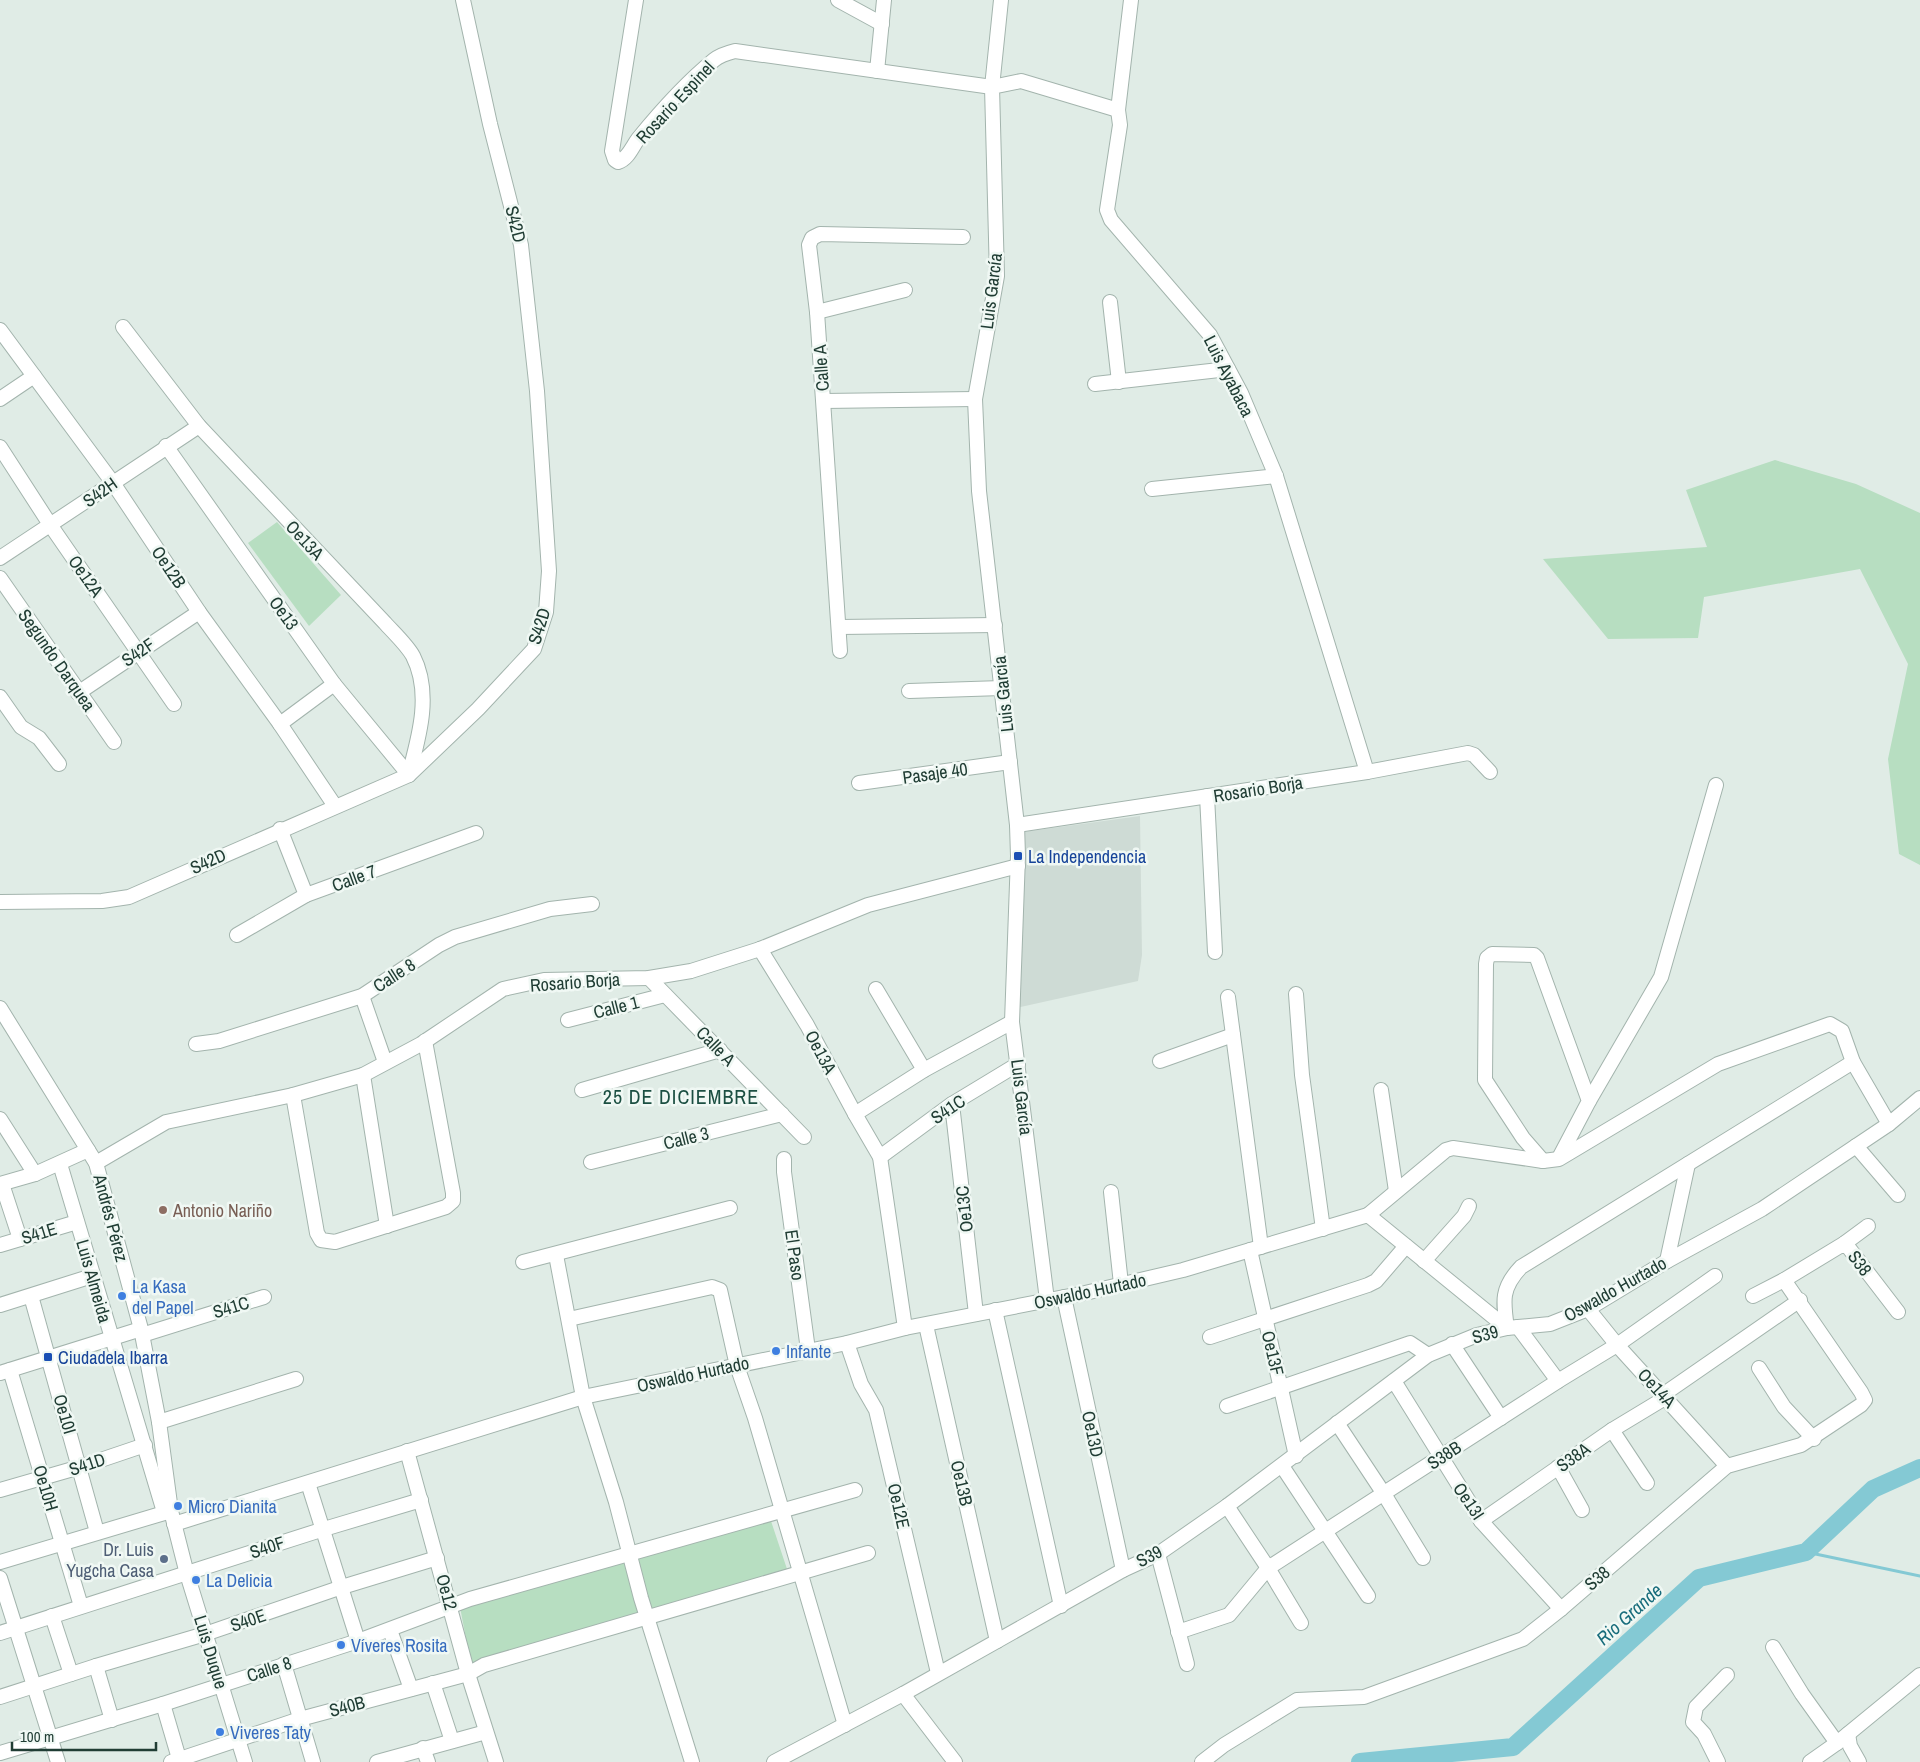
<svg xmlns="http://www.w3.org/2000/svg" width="1920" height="1762" font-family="'Archivo Narrow',sans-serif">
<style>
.built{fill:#cedbd5}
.green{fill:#b7dec1}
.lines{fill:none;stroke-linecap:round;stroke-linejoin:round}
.stream{stroke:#84c9d4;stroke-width:3}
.river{stroke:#84c9d4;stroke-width:18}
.minor-casing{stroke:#a3b4ad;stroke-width:16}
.minor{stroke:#fff;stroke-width:14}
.transit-dot{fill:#1a4fb4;stroke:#f0f8f4;stroke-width:2}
.education-dot{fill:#8d6e63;stroke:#f0f8f4;stroke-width:2}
.shop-dot{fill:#3f7fe0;stroke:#f0f8f4;stroke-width:2}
.service-dot{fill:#5c6f8a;stroke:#f0f8f4;stroke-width:2}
.labels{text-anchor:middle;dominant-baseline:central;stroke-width:5;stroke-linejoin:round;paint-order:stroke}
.street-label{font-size:18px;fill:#203d34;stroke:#f0f8f4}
.transit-label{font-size:18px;fill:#164399;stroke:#f0f8f4;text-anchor:start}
.education-label{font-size:18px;fill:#785e54;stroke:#f0f8f4;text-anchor:start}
.shop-label{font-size:18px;fill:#366cbe;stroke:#f0f8f4;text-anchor:start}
.service-label{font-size:18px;fill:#4e5e75;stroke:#f0f8f4;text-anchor:end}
.water-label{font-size:19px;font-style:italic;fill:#176c7b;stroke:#f0f8f4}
.quarter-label{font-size:20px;letter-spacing:1px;fill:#1b4f42;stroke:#f0f8f4}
</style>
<rect width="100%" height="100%" fill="#e0ece6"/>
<polygon class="built" points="1140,816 1142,955 1138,981 1016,1008 1023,832"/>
<g class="green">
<polygon points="1775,460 1856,484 1920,513 1920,865 1899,854 1888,759 1908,664 1860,569 1704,597 1698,638 1608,639 1543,559 1707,547 1686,490"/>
<polygon points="277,522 341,595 309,626 248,543"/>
<polygon points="770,1518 788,1572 648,1610 635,1556"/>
<polygon points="626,1559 640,1613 471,1665 460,1607"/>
</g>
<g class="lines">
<polyline class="stream" points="1806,1552 1920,1576"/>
<polyline class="river" points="1360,1762 1513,1747 1699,1578 1806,1552 1873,1489 1920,1468"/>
<defs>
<g id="minor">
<path d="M 636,0 L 612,151 L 615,160 L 618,162 C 628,159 632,147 638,139 C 660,112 687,82 714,60 C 720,55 727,53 735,51 L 992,87 L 1001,0"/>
<polyline points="838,0 882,24"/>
<polyline points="1131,0 1118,110 1120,125 1107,210 1111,220 1210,335 1241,393 1276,476 1367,772"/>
<polyline points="877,71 884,0"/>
<polyline points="1110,302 1119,382"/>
<polyline points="817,312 905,290"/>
<path d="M 123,327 L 199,426 L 385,623 C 394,633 407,645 413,656 C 432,693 419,737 409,774"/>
<polyline points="0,330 113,483 199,612 280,724 335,806"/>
<polyline points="1095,384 1228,369"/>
<polyline points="0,399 34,376"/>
<polyline points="824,401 975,399"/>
<polyline points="166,446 334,684 409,775"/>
<polyline points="0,447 51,526 174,704"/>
<polyline points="1152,489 1276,476"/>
<polyline points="0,558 199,426"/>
<polyline points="0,578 114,742"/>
<polyline points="840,627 995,625"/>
<polyline points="840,651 817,312 809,245 812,238 820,234 963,237"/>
<polyline points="909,691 1002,688"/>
<polyline points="78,693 199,612"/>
<polyline points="0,697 21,727 39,738 59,764"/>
<polyline points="280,724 334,684"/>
<polyline points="859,783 1010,762"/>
<polyline points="1207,796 1215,952"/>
<polyline points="1017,825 1367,772 1468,753 1474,755 1490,772"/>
<polyline points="280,829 306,895"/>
<polyline points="0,902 102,901 129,897 409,775 478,709 534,649 546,612 549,571 537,391 521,245 490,124 463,0"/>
<polyline points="237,935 306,895 476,833"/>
<polyline points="760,949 807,1025 855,1114 880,1157 905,1328"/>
<polyline points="649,978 804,1137"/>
<polyline points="876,989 924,1070"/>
<polyline points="1296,994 1302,1075 1323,1229"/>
<polyline points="362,996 385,1062"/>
<polyline points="1228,997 1261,1247"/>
<polyline points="0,1008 96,1163 141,1329 159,1422 171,1511 187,1574 245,1762"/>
<polyline points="568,1020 665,995"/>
<polyline points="196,1044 219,1041 362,996 439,945 455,937 550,909 592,904"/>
<polyline points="1160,1061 1233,1035"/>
<polyline points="363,1075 387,1226"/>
<polyline points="582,1090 720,1050"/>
<polyline points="1381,1090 1396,1191"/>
<polyline points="293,1095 317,1233 321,1240 335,1242 446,1207 453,1201 453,1193 425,1041"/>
<polyline points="1589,1101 1661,977 1716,785"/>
<polyline points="952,1104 976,1314"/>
<polyline points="855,1114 924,1070 1012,1022"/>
<polyline points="0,1119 35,1174"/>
<polyline points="1856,1146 1898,1195"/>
<polyline points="880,1157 952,1104 1018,1064"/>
<polyline points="784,1159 784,1172 808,1350"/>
<polyline points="1543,1161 1523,1138 1485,1080 1486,964 1487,958 1492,954 1534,955 1537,958 1589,1101 1559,1158"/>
<polyline points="591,1162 782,1114"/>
<polyline points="96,1163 166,1122 293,1095 363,1075 421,1044 503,989 544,980 649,978 691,971 760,949 868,905 1018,866"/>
<polyline points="60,1164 164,1512"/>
<polyline points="0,1184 35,1174 88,1150"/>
<polyline points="2,1184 20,1239"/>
<polyline points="1111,1192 1121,1284"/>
<polyline points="1368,1215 1446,1150 1453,1148 1543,1161 1559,1159 1718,1064 1830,1024 1842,1031 1853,1062 1889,1124"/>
<polyline points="1845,1243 1868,1226"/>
<polyline points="0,1245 77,1222"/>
<polyline points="1250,1250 1296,1456"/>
<polyline points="556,1255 583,1397 616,1502 641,1598 692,1762"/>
<polyline points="1424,1261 1464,1216 1469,1206"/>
<polyline points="1667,1261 1688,1164"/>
<polyline points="523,1262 730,1208"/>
<polyline points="31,1296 97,1532"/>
<polyline points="1753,1296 1784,1280"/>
<polyline points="1064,1297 1123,1570"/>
<polyline points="1047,1300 1012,1022 1018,856 1017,825 979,491 975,399 997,276 992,87 1021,81 1118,110"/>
<polyline points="0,1305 92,1276"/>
<polyline points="1588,1309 1617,1345 1727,1466"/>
<polyline points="995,1310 1061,1606"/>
<polyline points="569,1319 712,1287 720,1290 737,1366 755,1418 845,1725"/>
<polyline points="926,1325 997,1641"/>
<polyline points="1518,1327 1558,1381"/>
<polyline points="142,1335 264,1297"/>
<polyline points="1210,1337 1368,1285 1376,1281 1406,1246"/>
<polyline points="847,1343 861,1384 876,1410 938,1673"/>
<polyline points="1452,1344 1501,1418"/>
<polyline points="1759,1368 1784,1407 1814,1439"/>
<polyline points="10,1370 81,1606"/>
<polyline points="0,1373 141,1329"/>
<polyline points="1394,1381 1481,1521 1561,1609"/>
<polyline points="1227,1406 1410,1343 1428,1355"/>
<polyline points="159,1422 296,1379"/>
<polyline points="1337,1423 1384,1494 1423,1558"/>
<polyline points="1612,1430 1647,1483"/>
<polyline points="407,1451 468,1674 496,1762"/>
<polyline points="1282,1466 1368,1596"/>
<polyline points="1558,1467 1582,1510"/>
<polyline points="308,1483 358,1641"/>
<polyline points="0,1490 80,1467 145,1445"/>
<polyline points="1227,1506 1268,1568 1301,1623"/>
<polyline points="1481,1521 1612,1430 1660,1401 1664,1394 1800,1300"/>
<polyline points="174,1524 583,1397 847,1343 905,1328 1085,1293 1183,1270 1368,1215 1507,1328 1550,1324 1588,1309 1667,1261 1762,1209 1889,1124 1920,1098"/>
<polyline points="1158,1554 1187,1664"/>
<polyline points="0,1562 171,1511"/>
<polyline points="0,1578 58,1762"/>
<polyline points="52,1616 71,1674"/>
<polyline points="390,1630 411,1689"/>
<polyline points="1178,1632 1229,1615 1268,1568 1558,1381 1617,1345 1715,1276"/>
<polyline points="0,1633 324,1529 421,1500"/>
<polyline points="1773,1647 1802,1694 1837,1743"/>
<polyline points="284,1664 313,1762"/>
<polyline points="96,1666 112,1720"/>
<polyline points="433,1683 452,1741"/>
<polyline points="903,1694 955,1762"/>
<polyline points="0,1697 96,1666 205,1634 342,1587 437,1558"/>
<polyline points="163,1704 180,1762"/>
<polyline points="1848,1734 1850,1746 1859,1762"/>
<polyline points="423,1748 428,1762"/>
<polyline points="0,1753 163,1704 358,1641 470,1599 855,1490"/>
<polyline points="171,1762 300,1719 468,1674 484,1665 868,1553"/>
<polyline points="377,1762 486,1732"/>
<path d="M 774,1762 L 903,1694 L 1123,1570 L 1158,1554 L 1227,1506 L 1428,1355 L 1477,1335 L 1507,1328 C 1503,1301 1501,1288 1521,1267 L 1853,1062"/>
<polyline points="1202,1762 1224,1745 1297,1700 1364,1697 1523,1639 1561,1609 1727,1466 1801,1445 1861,1405 1865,1400 1861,1392 1784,1280 1845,1243 1898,1312"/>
<polyline points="1718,1762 1704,1734 1693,1722 1696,1707 1727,1675"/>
<polyline points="1810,1762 1837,1743 1920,1675"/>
</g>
</defs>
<use href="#minor" class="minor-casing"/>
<use href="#minor" class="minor"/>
</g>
<g class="transit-dot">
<rect x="1013" y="851" width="10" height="10" rx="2.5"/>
<rect x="43" y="1352" width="10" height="10" rx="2.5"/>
</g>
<circle class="education-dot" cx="163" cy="1210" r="5"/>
<g class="shop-dot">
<circle cx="122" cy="1296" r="5"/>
<circle cx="776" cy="1351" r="5"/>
<circle cx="178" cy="1506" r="5"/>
<circle cx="196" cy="1580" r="5"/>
<circle cx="341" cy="1645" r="5"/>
<circle cx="220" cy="1732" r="5"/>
</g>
<circle class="service-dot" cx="164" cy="1559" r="5"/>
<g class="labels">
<g class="street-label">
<text transform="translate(675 102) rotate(-47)">Rosario Espinel</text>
<text transform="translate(516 224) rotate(76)">S42D</text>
<text transform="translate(991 291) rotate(-83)">Luis García</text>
<text transform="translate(821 368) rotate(-94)">Calle A</text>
<text transform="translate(1229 376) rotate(63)">Luis Ayabaca</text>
<text transform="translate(100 492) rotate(-35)">S42H</text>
<text transform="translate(305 540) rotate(47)">Oe13A</text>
<text transform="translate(169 567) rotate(56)">Oe12B</text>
<text transform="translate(86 576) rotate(55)">Oe12A</text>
<text transform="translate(284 613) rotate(54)">Oe13</text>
<text transform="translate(539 626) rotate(-73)">S42D</text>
<text transform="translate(138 652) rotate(-34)">S42F</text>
<text transform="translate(57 660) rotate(55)">Segundo Darquea</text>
<text transform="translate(1003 694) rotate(-96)">Luis García</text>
<text transform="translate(935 773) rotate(-8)">Pasaje 40</text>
<text transform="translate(1258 789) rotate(-9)">Rosario Borja</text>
<text transform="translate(208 861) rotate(-24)">S42D</text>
<text transform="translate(354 878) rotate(-20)">Calle 7</text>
<text transform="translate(394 975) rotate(-33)">Calle 8</text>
<text transform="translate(575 982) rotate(-4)">Rosario Borja</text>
<text transform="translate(616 1007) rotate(-14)">Calle 1</text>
<text transform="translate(716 1046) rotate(46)">Calle A</text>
<text transform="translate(821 1052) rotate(62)">Oe13A</text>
<text transform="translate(1022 1097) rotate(83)">Luis García</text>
<text transform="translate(948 1109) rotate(-34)">S41C</text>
<text transform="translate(686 1138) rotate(-14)">Calle 3</text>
<text transform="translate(964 1209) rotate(-96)">Oe13C</text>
<text transform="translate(111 1218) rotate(75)">Andrés Pérez</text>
<text transform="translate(39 1233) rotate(-17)">S41E</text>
<text transform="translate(795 1255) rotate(82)">El Paso</text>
<text transform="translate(1860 1263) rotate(53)">S38</text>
<text transform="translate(94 1281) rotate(74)">Luis Almeida</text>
<text transform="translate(1615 1289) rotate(-29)">Oswaldo Hurtado</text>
<text transform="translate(1090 1291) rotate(-12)">Oswaldo Hurtado</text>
<text transform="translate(231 1307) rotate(-17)">S41C</text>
<text transform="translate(1485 1334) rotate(-15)">S39</text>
<text transform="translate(1273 1353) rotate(77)">Oe13F</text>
<text transform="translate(693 1374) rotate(-12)">Oswaldo Hurtado</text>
<text transform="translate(1657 1388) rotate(47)">Oe14A</text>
<text transform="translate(65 1414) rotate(74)">Oe10I</text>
<text transform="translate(1093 1434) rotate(78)">Oe13D</text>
<text transform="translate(1444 1455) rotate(-33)">S38B</text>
<text transform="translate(1573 1457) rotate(-35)">S38A</text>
<text transform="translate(87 1464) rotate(-18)">S41D</text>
<text transform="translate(962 1483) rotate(77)">Oe13B</text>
<text transform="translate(46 1488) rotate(73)">Oe10H</text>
<text transform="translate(1469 1501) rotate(56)">Oe13I</text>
<text transform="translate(899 1506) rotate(77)">Oe12E</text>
<text transform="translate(267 1547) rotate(-18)">S40F</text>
<text transform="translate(1149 1556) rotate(-27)">S39</text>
<text transform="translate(1597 1578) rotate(-41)">S38</text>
<text transform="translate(447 1592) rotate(75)">Oe12</text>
<text transform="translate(248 1620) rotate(-19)">S40E</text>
<text transform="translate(211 1652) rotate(73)">Luis Duque</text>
<text transform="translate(269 1669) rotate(-18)">Calle 8</text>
<text transform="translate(347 1706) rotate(-15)">S40B</text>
</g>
<g class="transit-label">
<text x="1028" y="856">La Independencia</text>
<text x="58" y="1357">Ciudadela Ibarra</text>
</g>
<g class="education-label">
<text x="173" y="1210">Antonio Nariño</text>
</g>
<g class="shop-label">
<text x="132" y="1286">La Kasa<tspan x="132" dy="21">del Papel</tspan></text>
<text x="786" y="1351">Infante</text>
<text x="188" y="1506">Micro Dianita</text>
<text x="206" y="1580">La Delicia</text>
<text x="351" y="1645">Víveres Rosita</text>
<text x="230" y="1732">Viveres Taty</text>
</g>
<g class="service-label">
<text x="154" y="1549">Dr. Luis<tspan x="154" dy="21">Yugcha Casa</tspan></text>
</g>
<g class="water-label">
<text transform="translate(1629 1614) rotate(-42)">Rio Grande</text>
</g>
<g class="quarter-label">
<text x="681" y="1096">25 DE DICIEMBRE</text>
</g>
</g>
<path d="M12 1742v8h144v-8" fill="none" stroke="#203d34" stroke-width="2.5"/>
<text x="20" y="1742" font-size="15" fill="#203d34" stroke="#f0f8f4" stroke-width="4" paint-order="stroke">100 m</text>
</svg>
